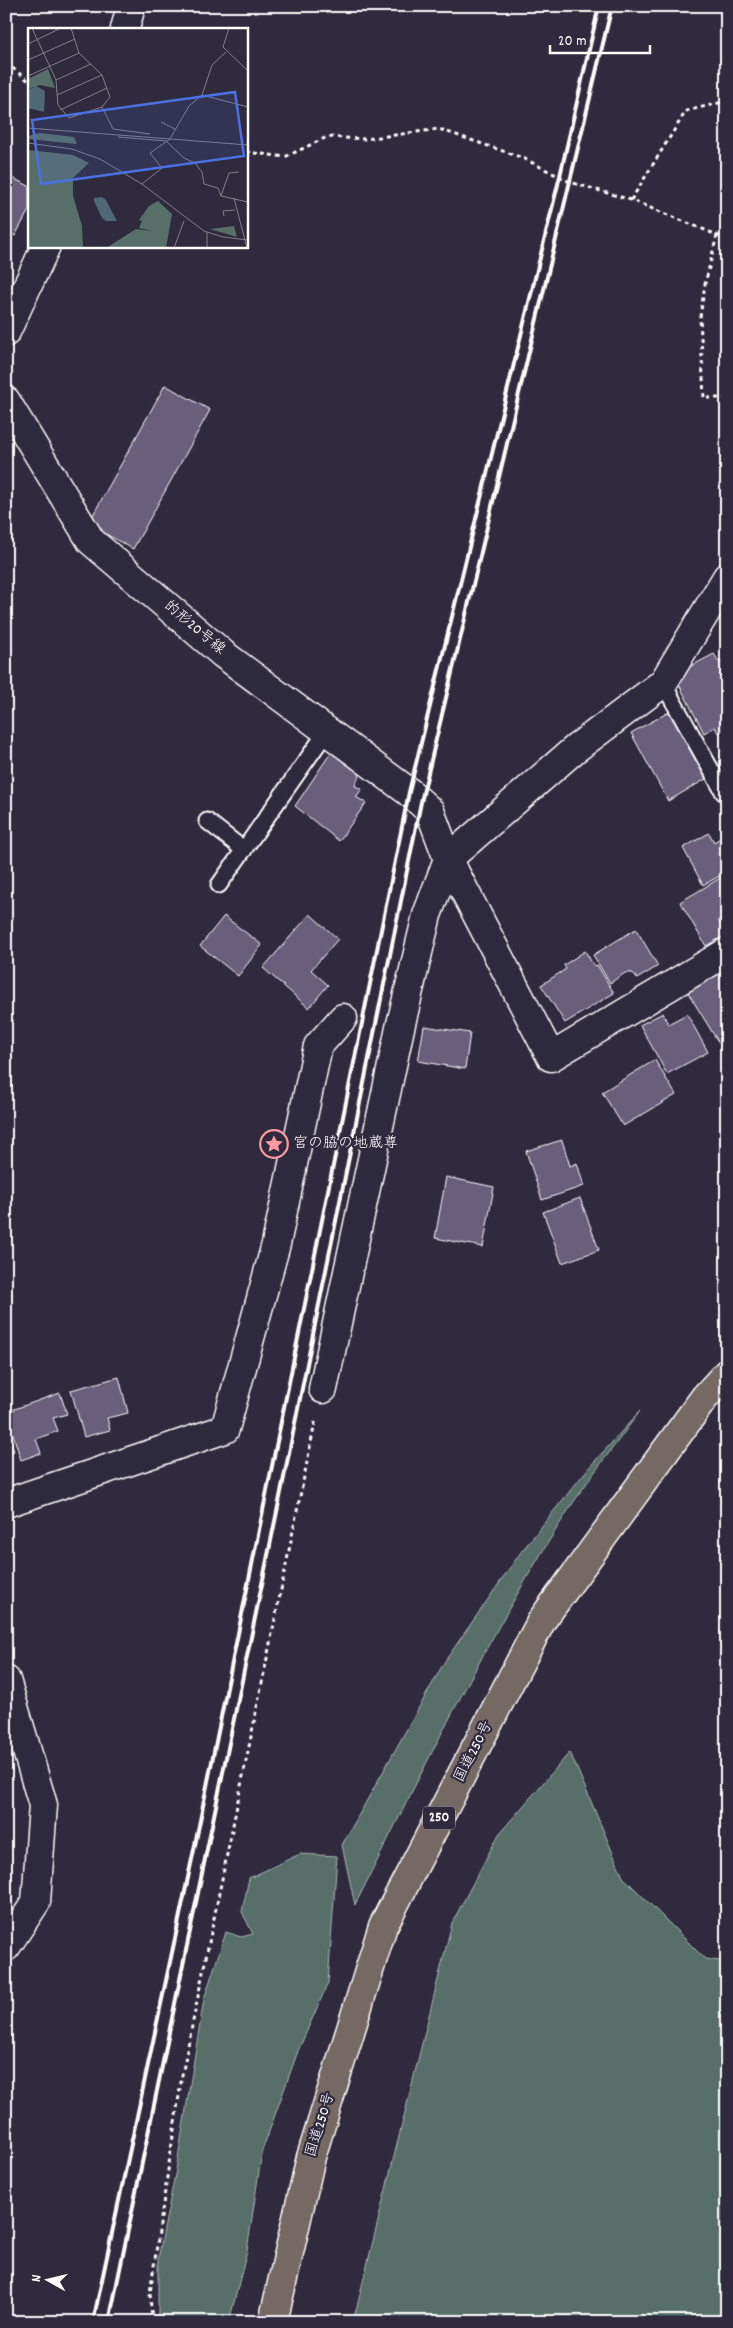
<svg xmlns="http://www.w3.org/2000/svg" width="733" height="2328" font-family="Dekko,'Klee One',sans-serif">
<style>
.green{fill:#586e69;stroke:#acb6b4}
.building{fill:#695e7b;stroke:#fff}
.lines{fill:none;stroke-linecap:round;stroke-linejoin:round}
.service-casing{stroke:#fff;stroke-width:19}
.minor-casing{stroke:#fff;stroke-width:31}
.tertiary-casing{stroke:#fff;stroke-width:31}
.trunk-casing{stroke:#fff;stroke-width:31}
.path{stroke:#fff;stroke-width:3;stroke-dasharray:4 4;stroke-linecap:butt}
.service{stroke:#2f2a3d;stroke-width:15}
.minor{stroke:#2f2a3d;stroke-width:28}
.tertiary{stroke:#2f2a3d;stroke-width:28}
.trunk{stroke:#766964;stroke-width:28}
.rail{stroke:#fff;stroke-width:4}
.labels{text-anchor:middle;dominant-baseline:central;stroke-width:4.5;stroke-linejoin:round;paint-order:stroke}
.shield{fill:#2f2a3d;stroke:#c1bfc5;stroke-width:1}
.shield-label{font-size:14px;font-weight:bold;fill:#fff}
.street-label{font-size:15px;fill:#fff;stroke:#2f2a3d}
.poi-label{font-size:15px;fill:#fff;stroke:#2f2a3d;text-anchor:start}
.inset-road{fill:none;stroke:#827f8b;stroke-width:1}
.view{fill:#4a71e0;fill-opacity:0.15;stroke:#4a71e0;stroke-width:2.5}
.inset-edge{fill:none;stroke:#fff;stroke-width:2.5}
</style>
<rect width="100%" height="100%" fill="#2f2a3d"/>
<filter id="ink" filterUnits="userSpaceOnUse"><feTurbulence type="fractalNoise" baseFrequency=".02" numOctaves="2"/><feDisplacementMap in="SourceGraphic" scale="10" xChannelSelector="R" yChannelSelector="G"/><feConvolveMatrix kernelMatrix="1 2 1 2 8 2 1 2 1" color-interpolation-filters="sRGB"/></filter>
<g filter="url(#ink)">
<g class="green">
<path d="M 640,1411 C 617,1443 592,1474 571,1506 C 489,1633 423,1770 355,1905 L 342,1845 L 445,1661 L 521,1552 L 586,1471 Z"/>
<polygon points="570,1752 623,1877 705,1959 727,1962 727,2322 353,2322 452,1923 499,1834"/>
<polygon points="300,1854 337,1856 328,1983 298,2051 262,2151 247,2251 229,2322 158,2322 158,2259 176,2170 204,1999 226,1932 241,1937 253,1934 242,1912 249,1878"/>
</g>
<g class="building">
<polygon points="6,175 29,186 29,210 15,236 6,232"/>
<polygon points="165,385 210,410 133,549 88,524"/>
<polygon points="714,654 719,662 727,658 727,728 718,733 715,727 704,733 674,675"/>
<polygon points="669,712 706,779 668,801 631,733"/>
<polygon points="332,751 361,771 355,786 362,789 356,797 366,803 339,841 295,806"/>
<polygon points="709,833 714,842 727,834 727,872 703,885 683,848"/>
<polygon points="727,874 727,923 723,917 718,920 727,934 706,946 680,902"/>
<polygon points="310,914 338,939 311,970 328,985 309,1008 263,968"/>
<polygon points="224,916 262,945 238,976 200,946"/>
<polygon points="636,929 658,966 637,979 633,973 625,973 610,983 593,955"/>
<polygon points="585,951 594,966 597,965 614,993 565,1023 541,985 566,969 564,965"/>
<polygon points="724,970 727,974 727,1045 722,1048 687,991"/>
<polygon points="663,1013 668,1024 687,1014 708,1052 667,1074 640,1025"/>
<polygon points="424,1026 470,1033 465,1069 418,1061"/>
<polygon points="655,1060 676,1095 623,1126 602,1092"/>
<polygon points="562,1140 570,1166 577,1163 584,1186 542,1200 526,1151"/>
<polygon points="446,1177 494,1187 483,1247 435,1238"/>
<polygon points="580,1198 599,1250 562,1263 543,1212"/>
<polygon points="119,1377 128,1413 107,1418 110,1430 84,1437 71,1390"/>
<polygon points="60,1393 67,1414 53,1418 58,1431 36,1439 41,1453 21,1460 6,1412"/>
<polygon points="6,1426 14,1451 6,1454"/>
</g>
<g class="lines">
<defs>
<g id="service">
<polyline points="663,683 724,793"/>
<polyline points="207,821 244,850"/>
<polyline points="219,885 327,731"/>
</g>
<g id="minor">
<polyline points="125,29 131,6"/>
<polyline points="6,332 46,246"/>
<polyline points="6,401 91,541 223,654 409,792 430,811 448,859 551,1057 727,952"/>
<polyline points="323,1389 400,1028 427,915 448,859 575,749 663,683 727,577"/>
<polyline points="6,1503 225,1429 276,1244 318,1046 343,1018"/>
</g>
<polyline id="tertiary" points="6,1680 43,1805 36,1902 6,1947"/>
<polyline id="trunk" points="273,2322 311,2157 383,1926 542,1620 705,1397 727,1373"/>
</defs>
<use href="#service" class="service-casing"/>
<use href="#minor" class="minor-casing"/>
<use href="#tertiary" class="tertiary-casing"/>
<use href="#trunk" class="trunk-casing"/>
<g class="path">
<polyline points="6,63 29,81"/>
<polyline points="246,152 285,157 327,137 365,139 439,129 523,158 570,182 631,200 717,235 727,242"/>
<polyline points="631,200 686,111 727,101"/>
<polyline points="717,235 705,284 700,317 704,398 727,398"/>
<polyline points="152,2322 150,2293 182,2075 316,1418"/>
</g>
<use href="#service" class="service"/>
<use href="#minor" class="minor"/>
<use href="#tertiary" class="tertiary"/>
<use href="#trunk" class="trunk"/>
<g class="rail">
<polyline points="93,2322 195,1845 409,792 560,176 599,6"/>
<polyline points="109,2322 279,1502 421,802 612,6"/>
</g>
</g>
</g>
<defs>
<symbol id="sight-ring" viewBox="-11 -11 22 22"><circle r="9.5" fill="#2f2a3d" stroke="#ff9aa2" stroke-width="1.5"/><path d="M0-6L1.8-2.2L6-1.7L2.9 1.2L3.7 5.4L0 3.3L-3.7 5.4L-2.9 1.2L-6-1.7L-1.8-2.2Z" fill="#ff9aa2"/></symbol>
</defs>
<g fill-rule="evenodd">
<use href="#sight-ring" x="258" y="1128" width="32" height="32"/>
</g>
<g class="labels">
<rect class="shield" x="423" y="1806.5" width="32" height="23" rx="4"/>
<g class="shield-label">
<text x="439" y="1818">250</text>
</g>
<g class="street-label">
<text transform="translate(194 628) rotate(40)">的形20号線</text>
<text transform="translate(474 1752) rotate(-63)">国道250号</text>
<text transform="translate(321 2125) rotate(-73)">国道250号</text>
</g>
<g class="poi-label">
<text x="293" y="1144">宮の脇の地蔵尊</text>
</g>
</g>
<g transform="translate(28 28)">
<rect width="220" height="220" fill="#2f2a3d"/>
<path d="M 20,41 L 27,60 L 12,57 L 0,61 L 0,51 ZM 12,105 L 46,109 L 49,116 L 0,111 L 0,108 ZM 0,122 L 45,127 L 61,135 L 45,150 L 45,168 L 54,198 L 55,220 L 0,220 ZM 130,173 L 144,186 L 138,220 L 78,220 L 108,201 L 125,203 L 111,200 L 114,193 L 111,192 L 121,178 ZM 206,198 L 209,209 L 182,201 Z" fill="#586e69"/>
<path d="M 8,58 L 17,63 L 16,84 L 0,80 L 0,62 ZM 74,169 L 78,172 L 89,193 L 78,193 L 74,190 L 66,173 L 66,170 Z" fill="#4f6876"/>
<path class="inset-road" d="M 4,0 L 28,52 L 30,77 L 41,90 L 74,79 L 82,69 L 74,47 L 51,25 L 43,0M 201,0 L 195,19 L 220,43M 0,16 L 33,0M 0,32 L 47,11M 0,48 L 51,25M 28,52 L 63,36M 29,67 L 74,47M 174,67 L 220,79M 74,79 L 85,101 L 122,106M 32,82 L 79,60M 133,94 L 147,101M 0,100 L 220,117M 90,109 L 138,113 L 156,130 L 167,135 L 174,144 L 176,156 L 190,160 L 193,168 L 220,174M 0,115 L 44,121 L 72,131 L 114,156 L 176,203 L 195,209 L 220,212M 114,156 L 134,140 L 122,125 L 142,111 L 161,78 L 174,67 L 184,37 L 198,24M 193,168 L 201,145 L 211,144M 206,170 L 219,220M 196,188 L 195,183 L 207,182M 179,204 L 179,220M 146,220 L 156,193"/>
<path class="view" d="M 207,64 L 216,128 L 13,156 L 4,92 Z"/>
<rect width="220" height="220" class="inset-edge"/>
</g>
<rect width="733" height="2328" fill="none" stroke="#2f2a3d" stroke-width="25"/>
<rect x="12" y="12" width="708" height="2303" fill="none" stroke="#fff" stroke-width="2" filter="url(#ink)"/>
<g transform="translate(48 2280) rotate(278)" stroke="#2f2a3d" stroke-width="4" paint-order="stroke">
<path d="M0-4L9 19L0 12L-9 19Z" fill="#ffffff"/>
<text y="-8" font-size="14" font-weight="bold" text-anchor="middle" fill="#ffffff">N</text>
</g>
<path d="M550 45v8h100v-8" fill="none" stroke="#ffffff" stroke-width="2.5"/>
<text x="558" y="45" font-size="15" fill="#ffffff" stroke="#2f2a3d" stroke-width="4" paint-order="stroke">20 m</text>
</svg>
